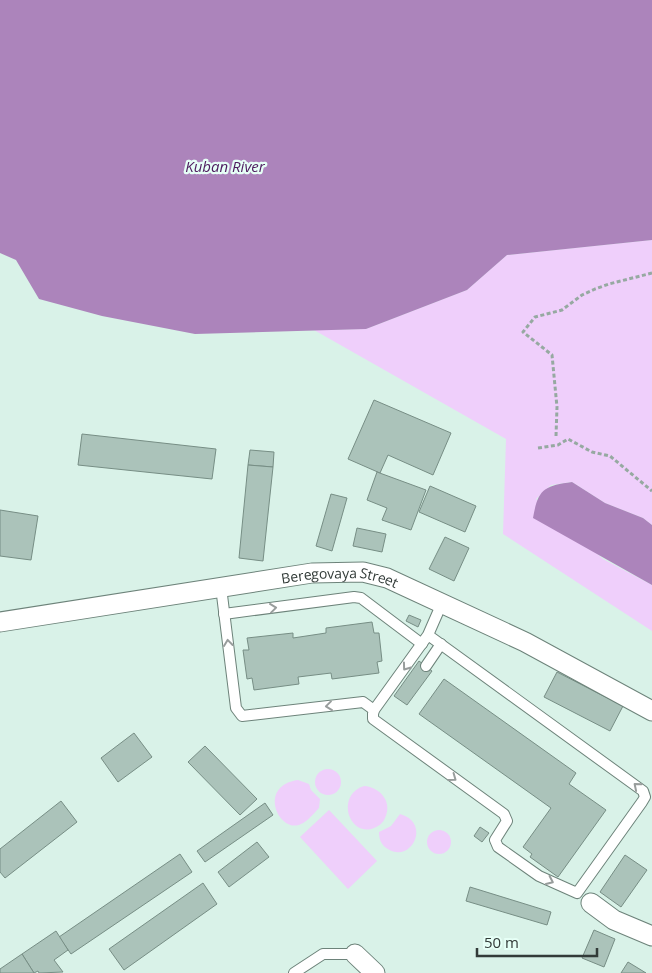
<svg xmlns="http://www.w3.org/2000/svg" width="652" height="973" font-family="'Open Sans',sans-serif">
<style>
.green{fill:#efcffb}
.water{fill:#ac84bb}
.building{fill:#abc3ba;stroke:#778e85}
.lines{fill:none;stroke-linecap:round;stroke-linejoin:round}
.lane-casing{stroke:#6d837a;stroke-width:12}
.street-casing{stroke:#6d837a;stroke-width:21}
.path{stroke:#96a9a1;stroke-width:3;stroke-dasharray:4 2.5;stroke-linecap:butt}
.lane{stroke:#fff;stroke-width:10}
.street{stroke:#fff;stroke-width:19}
.oneway{stroke:#989d9c}
.labels{text-anchor:middle;dominant-baseline:central;stroke-width:4.5;stroke-linejoin:round;paint-order:stroke}
.street-label{font-size:14px;fill:#323b38;stroke:#e6fff6}
.water-label{font-size:15px;font-style:italic;fill:#4e1c5f;stroke:#e6fff6}
</style>
<rect width="100%" height="100%" fill="#d9f2e8"/>
<g class="green">
<polygon points="652,240 652,525 643,518 605,503 572,482 551,485 536,499 603,559 652,585 652,631 503,534 506,439 314,330 366,329 467,290 507,255"/>
<circle cx="328" cy="782" r="13"/>
<path d="M 298,780 L 309,784 L 311,790 L 320,799 L 319,808 C 314,813 308,821 301,824 C 280,835 256,786 298,780 Z"/>
<path d="M 364,786 C 380,787 393,802 385,818 C 383,823 379,826 374,828 C 349,838 335,795 364,786 Z"/>
<polygon points="329,810 377,861 348,889 300,837"/>
<path d="M 400,814 C 432,823 411,864 388,849 C 381,845 379,839 379,832 L 391,826 Z"/>
<circle cx="439" cy="842" r="12"/>
</g>
<g class="water">
<polygon points="0,0 652,0 652,240 507,255 467,290 366,329 195,334 102,316 39,299 16,260 0,253"/>
<path d="M 572,482 L 605,503 L 643,518 L 652,525 L 652,585 L 533,518 C 538,489 544,486 572,482 Z"/>
</g>
<g class="building">
<polygon points="374,400 451,433 433,475 388,455 380,473 348,459"/>
<polygon points="82,434 216,449 212,479 78,465"/>
<polygon points="250,450 274,452 273,467 248,465"/>
<polygon points="248,465 273,467 263,561 239,558"/>
<polygon points="377,472 426,490 411,530 382,520 387,508 367,500"/>
<polygon points="430,486 476,506 465,532 419,512"/>
<polygon points="331,494 347,498 332,551 316,546"/>
<polygon points="0,510 38,516 31,560 0,556"/>
<polygon points="357,528 386,534 382,552 353,546"/>
<polygon points="445,537 469,548 454,581 429,569"/>
<polygon points="409,615 421,620 418,627 406,621"/>
<polygon points="372,622 374,633 379,633 382,661 377,662 379,673 332,679 331,673 298,677 299,684 254,690 252,678 247,679 243,650 249,650 247,638 293,633 293,638 326,633 326,628"/>
<polygon points="419,661 432,671 407,705 394,696"/>
<polygon points="557,672 623,706 610,731 544,697"/>
<polygon points="444,679 576,773 569,784 606,810 558,877 530,857 532,854 523,847 551,808 419,714"/>
<polygon points="134,733 152,757 118,782 101,758"/>
<polygon points="205,746 257,799 240,815 188,762"/>
<polygon points="61,801 77,822 5,878 0,872 0,849"/>
<polygon points="265,803 273,815 205,862 197,851"/>
<polygon points="480,827 489,833 482,842 474,836"/>
<polygon points="257,842 269,857 229,887 218,872"/>
<polygon points="180,854 192,872 71,954 59,937"/>
<polygon points="625,855 647,870 621,907 600,892"/>
<polygon points="203,883 217,904 124,970 109,949"/>
<polygon points="470,887 551,912 547,925 466,901"/>
<polygon points="594,930 615,939 604,967 582,958"/>
<polygon points="56,931 68,950 54,960 63,972 39,973 38,971 34,973 22,954"/>
<polygon points="22,954 34,973 0,973 0,969"/>
<polygon points="628,962 646,973 621,973"/>
</g>
<g class="lines">
<defs>
<g id="lane">
<polyline points="221,587 236,708 242,716 363,702 374,710"/>
<polyline points="224,614 354,597 361,598 422,644"/>
<polyline points="428,635 643,791 645,797 642,802 577,893 539,876 498,847 495,840 507,821 504,814 373,719 373,714 374,710 428,635 442,603"/>
<polyline points="426,666 441,644"/>
<polyline points="294,973 323,954 355,954"/>
</g>
<g id="street">
<path id="s1" d="M 0,622 L 312,573 L 363,572 L 387,578 L 525,642 L 652,711"/>
<polyline points="591,903 614,920 652,936"/>
<polyline points="355,954 375,973"/>
</g>
</defs>
<use href="#lane" class="lane-casing"/>
<use href="#street" class="street-casing"/>
<g class="path">
<polyline points="556,436 557,407 552,355 523,332 535,317 562,310 582,295 595,289 609,284 652,273"/>
<polyline points="538,448 558,445 568,439 592,452 610,456 652,491"/>
</g>
<use href="#lane" class="lane"/>
<use href="#street" class="street"/>
</g>
<defs><path id="oneway-chevron" d="M-2-3.5L2.5 0L-2 3.5" fill="none" stroke-width="1.6" stroke-linecap="round" stroke-linejoin="round" transform="scale(1.25)"/></defs>
<g class="oneway">
<use href="#oneway-chevron" transform="translate(273 608) rotate(-7)"/>
<use href="#oneway-chevron" transform="translate(228 643) rotate(-97)"/>
<use href="#oneway-chevron" transform="translate(406 667) rotate(126)"/>
<use href="#oneway-chevron" transform="translate(329 706) rotate(173)"/>
<use href="#oneway-chevron" transform="translate(453 778) rotate(36)"/>
<use href="#oneway-chevron" transform="translate(637 786) rotate(-140)"/>
<use href="#oneway-chevron" transform="translate(550 881) rotate(25)"/>
</g>
<g class="labels">
<g class="street-label">
<text stroke="none"><textPath href="#s1" startOffset="344">Beregovaya Street</textPath></text>
</g>
<g class="water-label">
<text x="225" y="166">Kuban River</text>
</g>
</g>
<path d="M477 948v8h120v-8" fill="none" stroke="#323b38" stroke-width="2.5"/>
<text x="484" y="948" font-size="15" fill="#323b38" stroke="#e6fff6" stroke-width="4" paint-order="stroke">50 m</text>
</svg>
